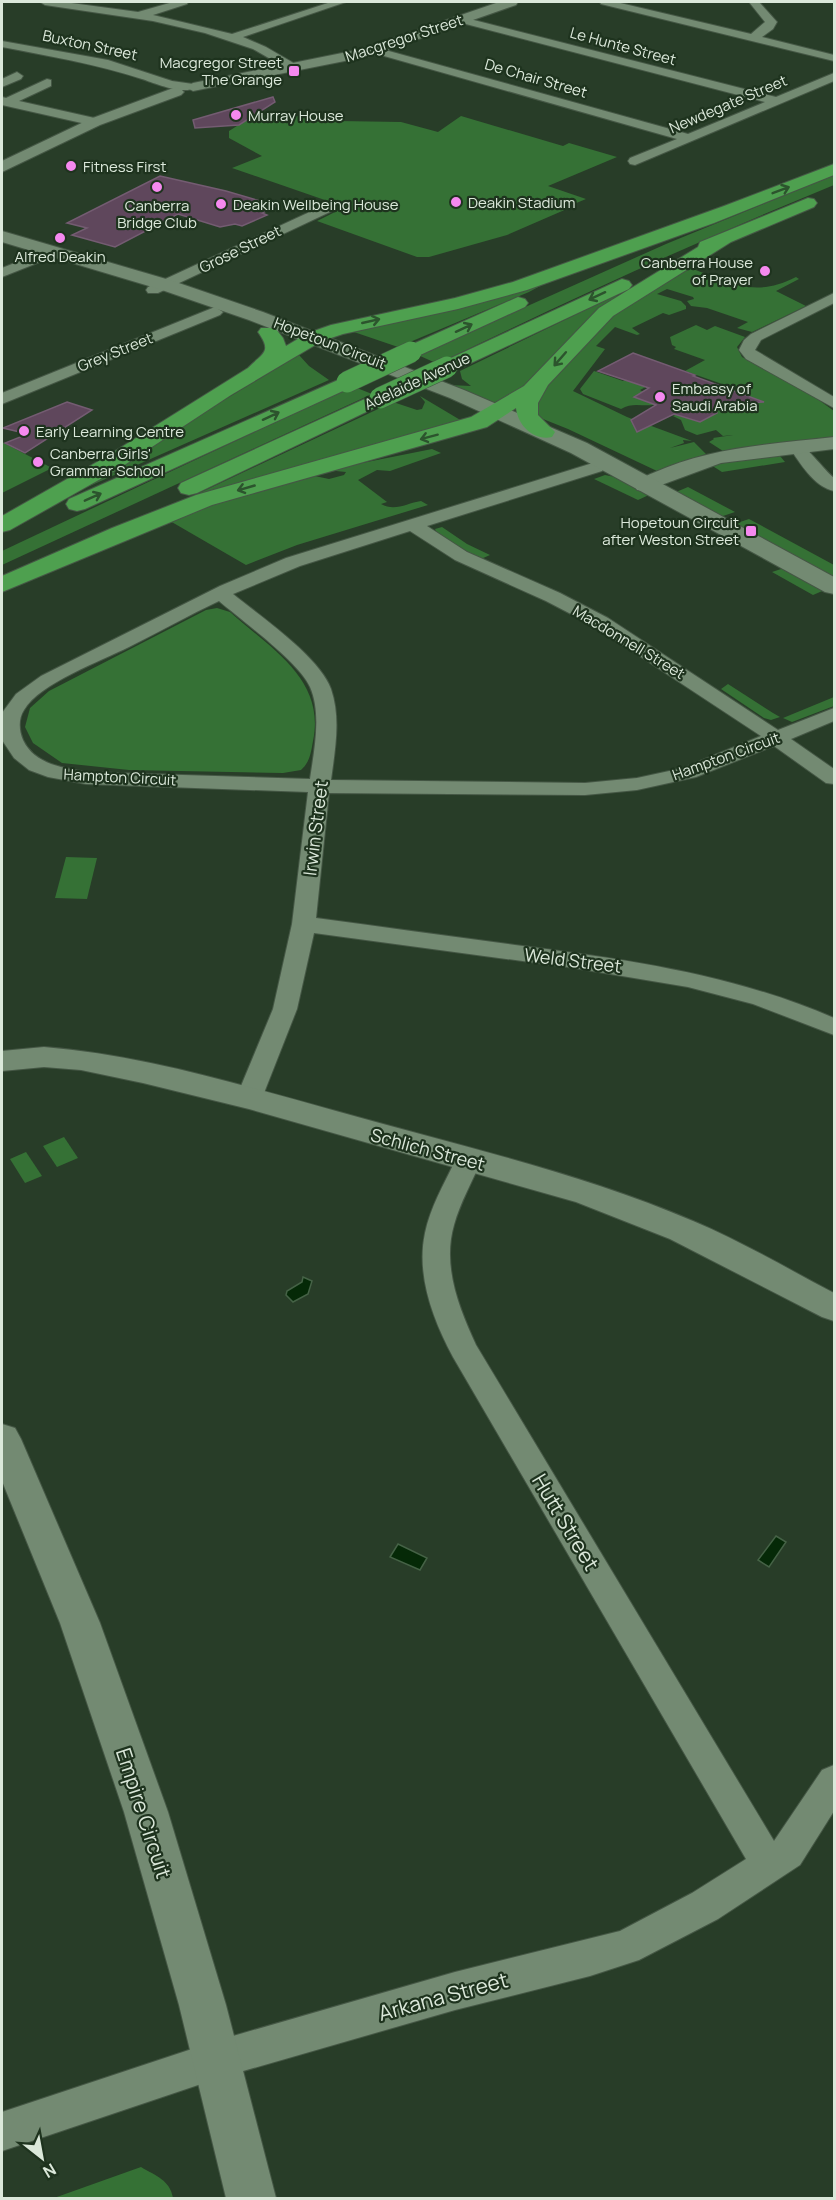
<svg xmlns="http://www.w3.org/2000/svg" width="836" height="2200" font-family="Manrope,sans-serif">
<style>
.green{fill:#357135}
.water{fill:#052907;stroke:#456246;stroke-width:1.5}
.building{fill:#5f475c;stroke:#745c72;stroke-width:1.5}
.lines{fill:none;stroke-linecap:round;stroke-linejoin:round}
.minor-casing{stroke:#455745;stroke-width:2}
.tertiary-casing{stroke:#455745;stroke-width:2}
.secondary-casing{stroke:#455745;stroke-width:2}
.motorway-casing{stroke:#455745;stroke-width:2}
.minor{fill:#738a72;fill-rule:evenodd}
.tertiary{fill:#738a72;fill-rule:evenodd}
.secondary{fill:#738a72;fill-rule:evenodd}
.motorway{fill:#4ea04f;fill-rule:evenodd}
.motorway-bridge-casing{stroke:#455745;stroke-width:22;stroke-linecap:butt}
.motorway-bridge{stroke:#4ea04f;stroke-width:21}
.oneway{stroke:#2c542d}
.poi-dot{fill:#f589ef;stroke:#1e331e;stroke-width:2}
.labels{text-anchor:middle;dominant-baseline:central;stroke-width:4.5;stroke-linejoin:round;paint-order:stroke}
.far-street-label{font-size:15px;fill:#dbe8da;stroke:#1e331e}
.far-poi-label{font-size:15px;fill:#dbe8da;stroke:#1e331e;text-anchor:start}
.street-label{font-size:18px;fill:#dbe8da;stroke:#1e331e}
.near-street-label{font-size:21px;fill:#dbe8da;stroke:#1e331e}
</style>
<rect width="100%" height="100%" fill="#283d28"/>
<g class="green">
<polygon points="273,113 338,121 401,122 438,132 461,116 563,146 569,143 617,157 548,186 586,199 574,204 576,205 507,235 429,257 417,257 317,221 345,207 232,168 262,156 229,138 229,131 248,119"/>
<path d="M 834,175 L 834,185 C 700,240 568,300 438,364 L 418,355 L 666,244 Z"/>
<path d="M 684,266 C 727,280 751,300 796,277 L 799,279 L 776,291 L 806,306 L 752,332 L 737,328 L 748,322 L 707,308 L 691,306 L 687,301 L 694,299 L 693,297 L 667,289 L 657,294 L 681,301 L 686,306 L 686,309 L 669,315 L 663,313 L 632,328 L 640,334 L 637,335 L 615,327 L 596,346 L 605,349 L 573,391 L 627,417 L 692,441 L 683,440 L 684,443 L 670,448 L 694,442 L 706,454 L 657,471 L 568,429 L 538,417 L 537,395 L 607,320 Z"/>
<polygon points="562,274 529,292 398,347 351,331"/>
<polygon points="616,295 620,297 525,388 497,405 449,385 471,386 462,379 460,371"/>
<polygon points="696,325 707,330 715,326 745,337 737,347 742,357 812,395 834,411 834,438 723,451 709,442 714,439 713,438 733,435 723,436 716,430 697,435 685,430 681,420 673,416 677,414 700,422 711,414 716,414 715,411 725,409 725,406 735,404 748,395 735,390 738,388 728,384 725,385 685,371 705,360 674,349 676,347 672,345 670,337"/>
<polygon points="299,355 309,366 329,380 58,500"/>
<path d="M 594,371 L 623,381 L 633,376 L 653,383 L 640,390 L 643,392 L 634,397 L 657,404 C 645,408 634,401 621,409 L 583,394 L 580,389 Z"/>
<polygon points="352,386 372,394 2,565 2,551"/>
<polygon points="420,396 462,421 161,511 393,402 417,410 422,409 425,402"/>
<polygon points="2,442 52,468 2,493"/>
<path d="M 432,449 L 441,453 L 390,471 L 377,470 L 358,480 L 387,502 L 381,504 C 395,512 407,503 421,501 L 428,505 L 297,545 L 246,565 L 170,521 L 214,503 L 291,483 L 310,475 L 329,479 L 344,475 L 346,472 L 336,471 L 337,468 Z"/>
<polygon points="775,455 780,456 785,462 722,472 711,465"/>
<polygon points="605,475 615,477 651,494 638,500 594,479"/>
<polygon points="688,487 735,512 720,517 676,492"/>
<path d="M 749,519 L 834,565 L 834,578 L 753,534 L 755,533 C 748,529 742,528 734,524 Z"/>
<polygon points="442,527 467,544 490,555 481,559 468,553 437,533 435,529"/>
<polygon points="787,567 827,589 813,595 772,572"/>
<path d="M 217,608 L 230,612 C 270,648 326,679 313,741 C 311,752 310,762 301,770 L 283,773 L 129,770 L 62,763 L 33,743 L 25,727 L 30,708 L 49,691 L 206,610 Z"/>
<polygon points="728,684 773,713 780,717 771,720 764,718 721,689"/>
<polygon points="834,697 834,706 792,722 783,718"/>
<polygon points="66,857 97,858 87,899 55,898"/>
<polygon points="64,1137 78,1158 57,1167 43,1146"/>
<polygon points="26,1152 42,1176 25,1183 10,1159"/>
<path d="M 141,2167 C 156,2176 170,2180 173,2198 L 54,2198 Z"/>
</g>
<g class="water">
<polygon points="303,1277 312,1281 308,1294 293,1302 286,1295 287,1291 302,1282"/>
<polygon points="776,1536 786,1542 769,1567 758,1560"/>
<polygon points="398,1544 427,1558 420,1570 390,1557"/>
</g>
<g class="building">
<polygon points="273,97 275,102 239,125 195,128 193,120"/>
<polygon points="160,176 226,191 277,206 262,213 267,215 242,226 235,224 220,227 178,214 115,247 72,235 87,228 67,223"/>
<polygon points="633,353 695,375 693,376 764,402 724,404 726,409 715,409 717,413 700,422 674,414 637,432 631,420 656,405 634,397 649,388 598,371"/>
<polygon points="67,402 92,410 25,453 5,443 28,434 3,428"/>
</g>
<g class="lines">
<defs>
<g id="minor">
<polygon points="40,2 64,2 138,12 173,2 188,2 187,4 153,15 232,34 331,2 346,2 243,37 266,47 297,65 299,68 293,72 253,49 205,33 153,21 45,5"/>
<polygon points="600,2 616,2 751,34 765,22 749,2 759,2 777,22 773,29 762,37 834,55 834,61 601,4"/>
<polygon points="462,17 776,97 834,73 834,81 635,165 630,164 628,161 630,158 677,139 370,52 368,50 370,48 378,48 688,134 765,102 458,22 456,20"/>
<path d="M 2,41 L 108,60 L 172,81 L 193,84 L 195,87 C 185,96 154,83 142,79 C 96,64 49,56 2,47 Z"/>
<polygon points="17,72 23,76 21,79 2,87 2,79"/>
<polygon points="47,79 51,80 51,86 19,101 99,119 101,122 99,125 95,126 2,105 2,97 6,98"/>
<polygon points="327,204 332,205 334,208 332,211 158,293 148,293 146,290 148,287"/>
<polygon points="55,247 62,251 60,254 2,277 2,268"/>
<polygon points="834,293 834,303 761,340 755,350 834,397 834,408 746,359 739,350 744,340 751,334"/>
<polygon points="215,307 223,312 220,315 2,404 2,393"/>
<path d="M 797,442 C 805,444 824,470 834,478 L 834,491 C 814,487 800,463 789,447 Z"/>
<path d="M 596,462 L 602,463 L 605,467 L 602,471 L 427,526 L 467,552 L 560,593 L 608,618 L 778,730 L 834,708 L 834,721 L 791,739 L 834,769 L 834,784 L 826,783 L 774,746 L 696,777 L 637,790 L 585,795 L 329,793 L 316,918 C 382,927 449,936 515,945 C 624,959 733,974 834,1018 L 834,1035 L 753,1004 L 688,987 L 574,968 L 314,933 L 297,1009 L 262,1098 L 258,1104 L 249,1107 L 240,1104 L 236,1098 L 273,1009 L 292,924 L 308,792 L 86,784 L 48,777 L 29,770 L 14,758 L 2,740 L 2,713 L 16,694 L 41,676 L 220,586 L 286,558 ZM 410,531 L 455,560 L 546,601 L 594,626 L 761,736 L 683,768 L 637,778 L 585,783 L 331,780 C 335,750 341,718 331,689 C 320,657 260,616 233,594 L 300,566 ZM 219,601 C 241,620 299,662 310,687 C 322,714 314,751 310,779 L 86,772 C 63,768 34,764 23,740 C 19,731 18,719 24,710 C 40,683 101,661 129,647 C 159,632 189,615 219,601 Z"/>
<path d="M 468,1152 L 477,1154 L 481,1161 C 472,1182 460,1203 454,1225 C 442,1266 459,1308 476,1345 L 774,1841 L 822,1770 L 834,1765 L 834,1811 L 800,1865 L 718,1919 L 639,1960 L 590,1976 L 455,2010 L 219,2078 L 2,2151 L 2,2112 L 219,2040 L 455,1972 L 620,1931 L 692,1893 L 746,1859 L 453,1357 C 433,1320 416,1275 425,1233 C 430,1208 444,1184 455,1161 L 459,1154 Z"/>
</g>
<g id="tertiary">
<polygon points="499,2 518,2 516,5 370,56 193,91 186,87 193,83 362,49"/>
<polygon points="176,87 181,89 184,92 181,95 100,125 2,172 2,161 90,119"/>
<path d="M 834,437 L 834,449 L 721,463 L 645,491 L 637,490 L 634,485 C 639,478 646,476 653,473 C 710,447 773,444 834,437 Z"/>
<path d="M 44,1047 C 143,1055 241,1085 336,1111 C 456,1145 578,1172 693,1221 C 741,1241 788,1269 834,1293 L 834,1321 L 822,1317 L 670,1239 L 576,1202 L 249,1109 L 143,1083 L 81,1070 L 44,1067 L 2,1071 L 2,1051 Z"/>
<polygon points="2,1424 15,1428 21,1439 100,1623 168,1812 226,2005 276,2198 226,2198 179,2005 124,1812 60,1623 2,1481"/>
</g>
<polygon id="secondary" points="2,231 173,281 263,312 464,390 587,443 834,577 834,594 825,592 571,453 450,398 249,320 159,289 2,242"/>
<g id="motorway">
<path d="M 834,164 L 834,175 L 714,223 L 527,290 L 458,309 L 343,334 L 322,341 L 231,395 L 120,468 L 10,530 L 2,532 L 2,516 L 104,458 L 248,368 C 262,353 273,353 258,332 L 261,328 L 275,328 L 283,338 L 286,346 L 308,333 L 331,325 L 455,298 L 513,282 L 724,206 Z"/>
<path d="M 808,198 L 814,199 L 817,203 L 814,207 L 731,242 L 613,316 L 548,385 L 538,403 L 538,415 L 555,432 L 552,437 C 534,441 518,426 516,408 L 487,427 L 212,505 L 2,592 L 2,576 L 112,528 L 196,495 L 471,417 L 524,386 L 599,308 L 698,247 L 700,242 Z"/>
<polygon points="622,279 629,281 632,285 629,289 454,371 440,371 437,367 440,363"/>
<polygon points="518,297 525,299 528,303 525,307 418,356 404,356 401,352 404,348"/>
<polygon points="347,376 354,378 357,382 354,386 85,509 77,511 69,509 66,504 69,499"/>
<polygon points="380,392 387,394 390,398 387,402 197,493 189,495 181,493 178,488 181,483"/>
</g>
</defs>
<use href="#minor" class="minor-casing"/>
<use href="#tertiary" class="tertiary-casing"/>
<use href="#secondary" class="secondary-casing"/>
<use href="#motorway" class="motorway-casing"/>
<use href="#minor" class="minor"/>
<use href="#tertiary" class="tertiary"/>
<use href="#secondary" class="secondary"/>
<use href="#motorway" class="motorway"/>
<defs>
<g id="motorway-bridge">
<polyline points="347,382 411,352"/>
<polyline points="380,398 447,367"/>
</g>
</defs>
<use href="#motorway-bridge" class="motorway-bridge-casing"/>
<use href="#motorway-bridge" class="motorway-bridge"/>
</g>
<defs><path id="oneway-shaft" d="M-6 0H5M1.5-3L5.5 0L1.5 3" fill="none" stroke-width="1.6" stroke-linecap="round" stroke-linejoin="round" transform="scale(1.5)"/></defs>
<g class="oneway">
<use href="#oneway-shaft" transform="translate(781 190) rotate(-21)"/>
<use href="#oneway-shaft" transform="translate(597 296) rotate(155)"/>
<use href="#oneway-shaft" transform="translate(371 321) rotate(-13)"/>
<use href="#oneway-shaft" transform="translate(464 328) rotate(-25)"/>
<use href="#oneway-shaft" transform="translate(560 359) rotate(131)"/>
<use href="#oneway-shaft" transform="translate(271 416) rotate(-25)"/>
<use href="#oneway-shaft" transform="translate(429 437) rotate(165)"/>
<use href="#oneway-shaft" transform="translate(246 488) rotate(164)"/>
<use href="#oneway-shaft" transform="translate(93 497) rotate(-24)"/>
</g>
<g class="poi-dot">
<rect x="288" y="65" width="12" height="12" rx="3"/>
<circle cx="236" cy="115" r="6"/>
<circle cx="71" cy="166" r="6"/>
<circle cx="157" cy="187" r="6"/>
<circle cx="456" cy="202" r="6"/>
<circle cx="221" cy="204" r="6"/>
<circle cx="60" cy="238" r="6"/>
<circle cx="765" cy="271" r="6"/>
<circle cx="660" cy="397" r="6"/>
<circle cx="24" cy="431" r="6"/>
<circle cx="38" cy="462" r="6"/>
<rect x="745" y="525" width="12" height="12" rx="3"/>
</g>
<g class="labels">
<g class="far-street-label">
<text transform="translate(404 38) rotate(-18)">Macgregor Street</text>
<text transform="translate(90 45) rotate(12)">Buxton Street</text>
<text transform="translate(623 46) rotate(15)">Le Hunte Street</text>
<text transform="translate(536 78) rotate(16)">De Chair Street</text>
<text transform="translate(728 104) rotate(-23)">Newdegate Street</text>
<text transform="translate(240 249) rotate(-26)">Grose Street</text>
<text transform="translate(330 343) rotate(21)">Hopetoun Circuit</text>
<text transform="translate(115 352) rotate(-22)">Grey Street</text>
<text transform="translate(417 381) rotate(-25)">Adelaide Avenue</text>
<text transform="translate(629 642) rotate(31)">Macdonnell Street</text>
<text transform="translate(726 756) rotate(-20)">Hampton Circuit</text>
<text transform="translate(120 777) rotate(3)">Hampton Circuit</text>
</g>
<g class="far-poi-label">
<text x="282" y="62" text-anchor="end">Macgregor Street<tspan x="282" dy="17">The Grange</tspan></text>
<text x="248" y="115">Murray House</text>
<text x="83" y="166">Fitness First</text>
<text x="468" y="202">Deakin Stadium</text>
<text x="233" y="204">Deakin Wellbeing House</text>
<text x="157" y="205" text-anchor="middle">Canberra<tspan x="157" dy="17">Bridge Club</tspan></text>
<text x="60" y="256" text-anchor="middle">Alfred Deakin</text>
<text x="753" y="262" text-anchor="end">Canberra House<tspan x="753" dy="17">of Prayer</tspan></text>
<text x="672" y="388">Embassy of<tspan x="672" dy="17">Saudi Arabia</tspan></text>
<text x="36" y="431">Early Learning Centre</text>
<text x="50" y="453">Canberra Girls'<tspan x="50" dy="17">Grammar School</tspan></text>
<text x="739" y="522" text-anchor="end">Hopetoun Circuit<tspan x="739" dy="17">after Weston Street</tspan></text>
</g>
<g class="street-label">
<text transform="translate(315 828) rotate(-83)">Irwin Street</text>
<text transform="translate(573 960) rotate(7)">Weld Street</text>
<text transform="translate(428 1149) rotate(15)">Schlich Street</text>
</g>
<g class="near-street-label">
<text transform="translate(566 1522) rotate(59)">Hutt Street</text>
<text transform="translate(144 1813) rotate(72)">Empire Circuit</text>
<text transform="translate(443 1996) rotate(-15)">Arkana Street</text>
</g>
</g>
<rect width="836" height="2200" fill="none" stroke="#dbe8da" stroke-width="6"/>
<g transform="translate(42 2158) rotate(149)" stroke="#1e331e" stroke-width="4.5" paint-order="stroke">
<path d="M0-4.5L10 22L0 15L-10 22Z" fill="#dbe8da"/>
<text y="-9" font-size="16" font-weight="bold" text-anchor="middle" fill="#dbe8da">N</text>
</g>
</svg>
